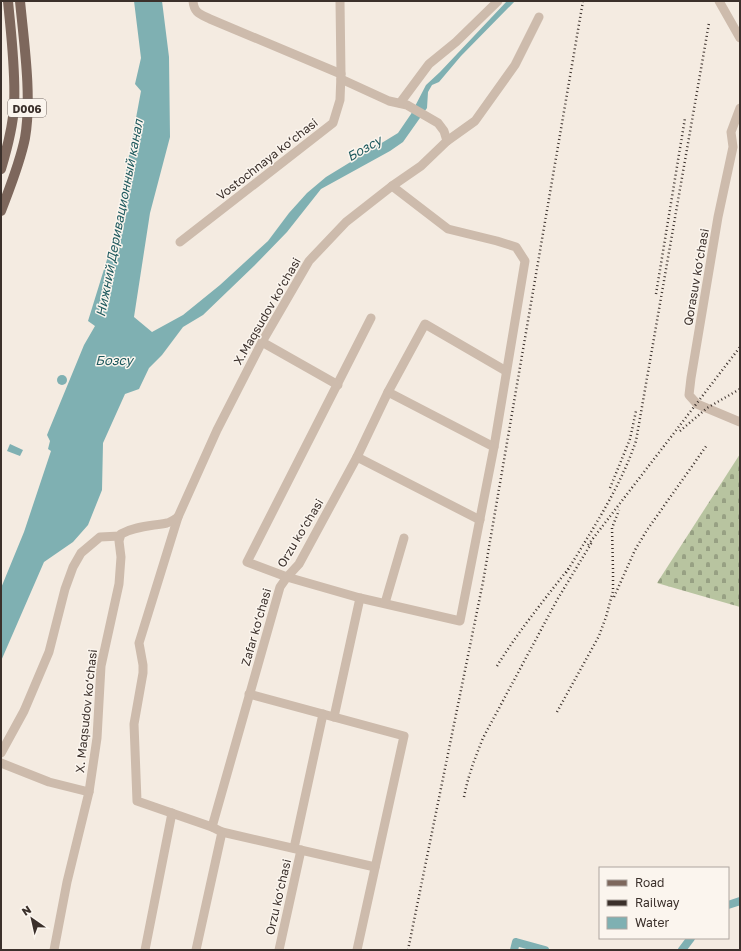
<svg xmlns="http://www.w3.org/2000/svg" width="741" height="951" font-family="'Golos Text',sans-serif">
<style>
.cemetery{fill:url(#cemetery-stones)}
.water{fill:#7fb0b2}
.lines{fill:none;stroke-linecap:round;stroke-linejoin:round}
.canal{stroke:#7fb0b2;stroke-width:8}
.minor{stroke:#cdbbac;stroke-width:9}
.primary{stroke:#7d675c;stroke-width:10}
.rail{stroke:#3b302b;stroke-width:2.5;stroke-dasharray:1 3;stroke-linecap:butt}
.labels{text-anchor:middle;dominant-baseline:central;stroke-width:3;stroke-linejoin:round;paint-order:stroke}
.shield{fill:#fbf5ee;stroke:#756b66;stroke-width:1}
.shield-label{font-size:11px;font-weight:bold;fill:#3b302b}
.street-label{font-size:12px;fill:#3b302b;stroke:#fbf5ee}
.water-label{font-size:13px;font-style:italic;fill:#1f5a5e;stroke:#fbf5ee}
</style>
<defs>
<pattern id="cemetery-stones" width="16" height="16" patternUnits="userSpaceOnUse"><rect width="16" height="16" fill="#b8c4a0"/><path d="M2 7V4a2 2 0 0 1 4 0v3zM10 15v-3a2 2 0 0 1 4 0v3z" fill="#97a083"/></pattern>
</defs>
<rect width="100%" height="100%" fill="#f4ebe1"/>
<polygon class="cemetery" points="740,454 740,607 657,583"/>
<g class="water">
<polygon points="134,1 162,1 169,57 170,137 150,213 134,317 152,332 183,315 220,285 268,241 289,213 307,193 326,177 398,133 411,114 426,85 440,72 507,1 515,1 461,56 439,82 432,85 428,92 427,108 403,142 390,151 321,189 287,232 255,265 203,315 183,327 162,355 149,368 139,389 125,394 103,443 102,490 88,525 73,542 44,562 1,661 1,588 24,532 51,451 48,449 50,441 47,435 49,430 84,345 95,326 88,321 114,237 141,91 135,84 141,58"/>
<circle cx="62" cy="380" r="5"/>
<polygon points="10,444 23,450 20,456 7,451"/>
</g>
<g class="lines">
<g class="canal">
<polyline points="728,905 740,901"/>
<polyline points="514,950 516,942 545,950"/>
<polyline points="682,950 691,938"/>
</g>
<g class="minor">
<path d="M 193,1 C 194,13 200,14 210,19 L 341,74"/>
<polyline points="719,1 740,38"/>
<polyline points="341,79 389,101 407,105 438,123 444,131 447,141"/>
<polyline points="400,103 429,64 456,42 498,1"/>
<polyline points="740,108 731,132 733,147 718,217 691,378 689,395 697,404 740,422"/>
<polyline points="180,242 333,123 340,100 341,74 340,1"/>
<polyline points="371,318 247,562 287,577 360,598 460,621 494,447 525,261 516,247 497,241 448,229 392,186"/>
<polyline points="262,342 338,385"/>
<polyline points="388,392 494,447"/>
<polyline points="357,457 480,520"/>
<polyline points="385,603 404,538"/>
<polyline points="249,694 404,736 357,950"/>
<polyline points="334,717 360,598"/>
<polyline points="1,753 24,711 49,652 65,589 73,567 81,553 100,537 120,536"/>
<polyline points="1,763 49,782 89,792"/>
<polyline points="212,827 280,587 287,577 299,564 357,457 388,392 425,324 506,371"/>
<polyline points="294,848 323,714"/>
<polyline points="375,867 222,832 212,827 137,801 134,724 143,673 143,665 139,643 178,517 217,430 262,342 309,261 346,222 392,186 421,166 447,141 475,121 515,65 539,17"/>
<path d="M 54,950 L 67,882 L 89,792 L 97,738 L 101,666 L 119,584 L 121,557 L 119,541 L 121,534 C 135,526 152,526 167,523 C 171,522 175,519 178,517"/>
<polyline points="145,950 172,813"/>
<polyline points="196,950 222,832"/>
<polyline points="279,950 301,850"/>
</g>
<g class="primary">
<path d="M 1,169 C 7,149 13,127 14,106 C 16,73 11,34 8,1"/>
<path d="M 1,211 C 10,187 20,163 25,138 C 32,97 24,43 20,1"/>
</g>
<g class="rail">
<polyline points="656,294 685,118"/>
<polyline points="680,431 707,408 740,389"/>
<polyline points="610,488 630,439 636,411"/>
<polyline points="588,545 740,347"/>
<path d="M 566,573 C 592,530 620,488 636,441 L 709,23"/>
<polyline points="614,597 635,550 647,530 707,445"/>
<path d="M 497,666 C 518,632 544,600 569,568"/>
<polyline points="557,712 599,636 606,617 613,591 613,570 612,528 619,510"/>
<path d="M 464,797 C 468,776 475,758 483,738 L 557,600 L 592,542"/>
<polyline points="408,950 483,582 583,1"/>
</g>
</g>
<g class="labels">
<rect class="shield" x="8" y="99" width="38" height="18" rx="3"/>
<g class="shield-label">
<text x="27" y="108">D006</text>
</g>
<g class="street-label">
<text transform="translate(267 159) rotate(-38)">Vostochnaya ko‘chasi</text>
<text transform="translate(696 277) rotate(-80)">Qorasuv ko‘chasi</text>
<text transform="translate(267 311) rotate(-60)">X.Maqsudov ko‘chasi</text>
<text transform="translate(300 533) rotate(-59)">Orzu ko‘chasi</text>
<text transform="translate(256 627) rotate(-74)">Zafar ko‘chasi</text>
<text transform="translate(86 711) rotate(-84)">X. Maqsudov ko‘chasi</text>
<text transform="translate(278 897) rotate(-77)">Orzu ko‘chasi</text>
</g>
<g class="water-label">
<text transform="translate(364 148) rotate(-30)">Бозсу</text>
<text transform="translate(119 218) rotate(-79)">Нижний Деривационный канал</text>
<text x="114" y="360">Бозсу</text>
</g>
</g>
<rect width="741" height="951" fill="none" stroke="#3b302b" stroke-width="4"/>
<rect x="599" y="867" width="130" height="72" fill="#fbf5ee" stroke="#aea6a0"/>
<rect x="607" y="880" width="20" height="6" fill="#7d675c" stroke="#aea6a0"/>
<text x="635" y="887" font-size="12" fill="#3b302b">Road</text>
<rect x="607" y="900" width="20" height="6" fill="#3b302b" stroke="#aea6a0"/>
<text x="635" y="907" font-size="12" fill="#3b302b">Railway</text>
<rect x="607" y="917" width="20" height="12" fill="#7fb0b2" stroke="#aea6a0"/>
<text x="635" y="927" font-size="12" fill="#3b302b">Water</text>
<g transform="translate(32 919) rotate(326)" stroke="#fbf5ee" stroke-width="3" paint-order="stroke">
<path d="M0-3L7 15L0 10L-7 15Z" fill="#3b302b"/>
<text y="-6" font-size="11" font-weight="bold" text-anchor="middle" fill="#3b302b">N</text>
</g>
</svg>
